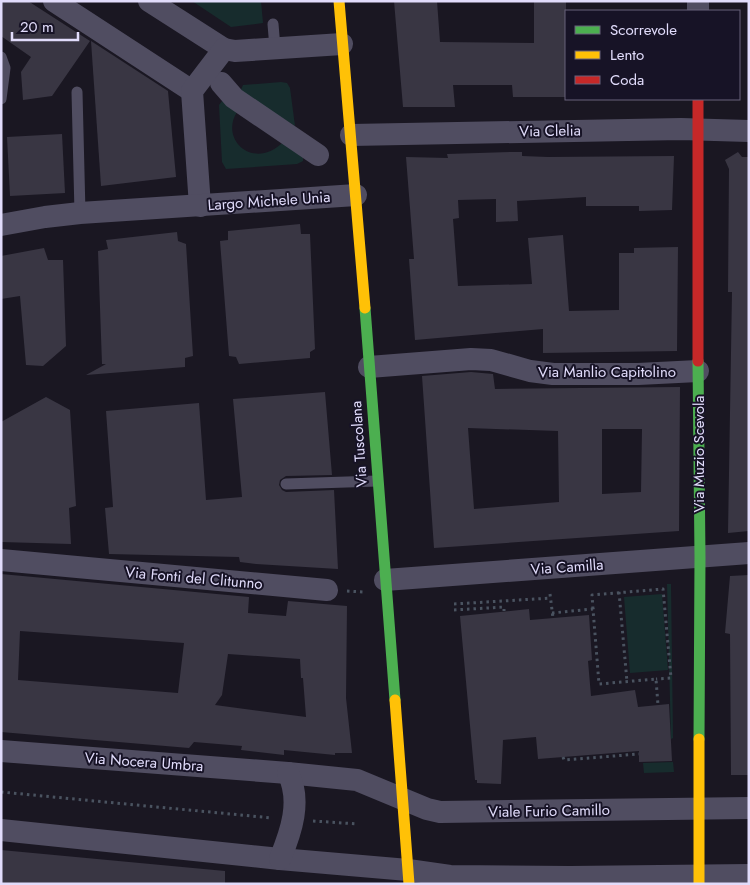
<svg xmlns="http://www.w3.org/2000/svg" width="750" height="885" font-family="Jost,sans-serif">
<style>
.green{fill:#172c2d}
.building{fill:#393643;fill-rule:evenodd}
.lines{fill:none;stroke-linecap:round;stroke-linejoin:round}
.path{stroke:#4a5360;stroke-width:3;stroke-dasharray:2.5 4;stroke-linecap:butt}
.lane{stroke:#504d61;stroke-width:11}
.street{stroke:#504d61;stroke-width:22}
.fast{stroke:#4caf50;stroke-width:11}
.slow{stroke:#ffc107;stroke-width:11}
.jam{stroke:#c62828;stroke-width:11}
.labels{text-anchor:middle;dominant-baseline:central;stroke-width:4;stroke-linejoin:round;paint-order:stroke}
.street-label{font-size:15px;fill:#e1dcfb;stroke:#171326}
</style>
<rect width="100%" height="100%" fill="#1a1722"/>
<g class="green">
<polygon points="192,1 261,1 263,23 231,27"/>
<polygon points="281,82 287,83 290,88 295,126 240,92 243,85"/>
<path d="M 222,101 L 237,112 C 219,140 255,172 284,141 L 303,155 L 303,161 L 297,164 L 226,169 L 222,162 L 219,105 Z"/>
<polygon points="667,584 671,584 673,738 671,739"/>
<polygon points="662,594 668,670 630,673 624,597"/>
<polygon points="673,762 674,772 644,773 643,763"/>
</g>
<g class="building">
<polygon points="1,1 28,1 90,41 52,96 23,100 21,72 31,57 1,36"/>
<polygon points="394,1 437,1 440,42 534,43 534,1 566,1 566,97 513,97 512,85 453,85 455,107 403,107"/>
<polygon points="91,41 168,91 176,177 101,186"/>
<polygon points="62,134 65,193 10,196 7,137"/>
<polygon points="511,152 522,152 522,156 548,157 674,156 672,210 639,211 639,206 586,206 586,197 517,201 518,221 496,222 496,199 458,200 459,218 453,219 458,286 532,284 528,238 563,235 569,311 619,310 619,253 634,253 634,248 678,247 677,351 543,353 543,329 415,340 409,259 414,259 406,157 448,158 447,154"/>
<polygon points="738,152 742,157 749,157 749,531 728,533 732,292 728,292 729,169 725,160"/>
<polygon points="300,224 301,234 310,234 315,349 310,352 310,358 239,364 236,357 229,356 220,241 228,240 228,231"/>
<polygon points="177,232 178,241 186,244 193,356 185,358 185,367 86,375 106,364 102,364 98,251 108,249 106,240"/>
<polygon points="44,248 48,260 63,260 66,346 43,366 26,365 20,296 1,299 1,256"/>
<path d="M 471,372 L 493,374 L 495,389 L 680,387 L 679,531 L 434,548 L 422,376 ZM 468,428 L 558,431 L 559,502 L 474,509 ZM 602,429 L 642,429 L 641,492 L 602,494 Z"/>
<polygon points="325,392 332,475 286,476 280,480 279,485 282,490 286,492 334,490 338,569 256,564 240,562 239,557 109,554 105,508 113,507 106,411 199,403 206,500 242,497 233,399"/>
<polygon points="46,397 70,410 76,506 69,508 71,544 1,542 1,422"/>
<path d="M 1,574 L 249,597 L 248,613 L 286,616 L 288,601 L 347,606 L 346,698 L 352,753 L 335,753 L 335,755 L 284,750 L 284,755 L 241,750 L 242,746 L 194,742 L 189,748 L 1,732 ZM 20,631 L 184,643 L 178,693 L 18,680 ZM 228,654 L 300,659 L 301,678 L 303,678 L 306,717 L 215,705 L 222,695 Z"/>
<polygon points="749,575 749,775 731,775 730,634 725,633 730,576"/>
<polygon points="529,609 530,620 589,615 592,660 588,661 591,696 635,690 638,707 669,704 672,761 639,762 639,751 538,759 536,737 503,740 501,784 477,783 477,780 475,780 460,616"/>
<polygon points="1,850 225,871 225,884 1,884"/>
</g>
<g class="lines">
<g class="path">
<polyline points="347,591 364,592"/>
<polyline points="619,592 627,682"/>
<polyline points="550,594 553,618"/>
<polyline points="454,604 551,598"/>
<polyline points="593,609 592,595 663,589 671,678 656,679"/>
<polyline points="454,610 504,607 504,611"/>
<polyline points="552,613 593,609 599,684 656,679 658,705"/>
<polyline points="563,757 564,760 639,754"/>
<polyline points="1,792 272,818"/>
<polyline points="313,821 358,824"/>
</g>
<g class="lane">
<polyline points="273,24 275,48"/>
<polyline points="1,57 5,68 1,99"/>
<polyline points="77,92 80,213"/>
<polyline points="286,484 377,481"/>
</g>
<g class="street">
<polyline points="54,1 192,91"/>
<polyline points="149,1 224,49"/>
<polyline points="698,11 698,1"/>
<polyline points="221,83 234,98 318,155"/>
<polyline points="351,135 681,129 749,131"/>
<polyline points="200,206 192,91 224,49 235,51 342,44"/>
<polyline points="1,225 45,217 80,213 356,195"/>
<polyline points="369,367 471,359 491,360 530,371 553,374 638,374 698,371"/>
<polyline points="1,560 327,590"/>
<polyline points="385,580 749,553"/>
<polyline points="1,751 288,773 357,780 427,809 440,812 749,808"/>
<polyline points="1,830 280,859 408,870 450,876 570,877 749,875"/>
<path d="M 280,859 C 291,832 302,801 288,773"/>
</g>
<g class="fast">
<polyline points="365,308 395,700"/>
<polyline points="698,361 700,557 699,739"/>
</g>
<g class="slow">
<polyline points="339,1 365,308"/>
<polyline points="395,700 409,884"/>
<polyline points="699,884 699,739"/>
</g>
<polyline class="jam" points="698,99 698,361"/>
</g>
<g class="labels">
<g class="street-label">
<text transform="translate(550 131) rotate(-1)">Via Clelia</text>
<text transform="translate(269 201) rotate(-4)">Largo Michele Unia</text>
<text x="607" y="372">Via Manlio Capitolino</text>
<text transform="translate(359 444) rotate(-94)">Via Tuscolana</text>
<text transform="translate(699 454) rotate(-90)">Via Muzio Scevola</text>
<text transform="translate(567 567) rotate(-4)">Via Camilla</text>
<text transform="translate(194 578) rotate(5)">Via Fonti del Clitunno</text>
<text transform="translate(144 762) rotate(4)">Via Nocera Umbra</text>
<text transform="translate(549 811) rotate(-1)">Viale Furio Camillo</text>
</g>
</g>
<rect width="750" height="885" fill="none" stroke="#e1dcfb" stroke-width="5"/>
<rect x="565" y="10" width="175" height="90" fill="#171326" stroke="#68637b"/>
<rect x="575" y="26" width="25" height="8" fill="#4caf50" stroke="#68637b"/>
<text x="610" y="35" font-size="15" fill="#e1dcfb">Scorrevole</text>
<rect x="575" y="51" width="25" height="8" fill="#ffc107" stroke="#68637b"/>
<text x="610" y="60" font-size="15" fill="#e1dcfb">Lento</text>
<rect x="575" y="76" width="25" height="8" fill="#c62828" stroke="#68637b"/>
<text x="610" y="85" font-size="15" fill="#e1dcfb">Coda</text>
<path d="M12 32v8h66v-8" fill="none" stroke="#e1dcfb" stroke-width="2.5"/>
<text x="20" y="32" font-size="15" fill="#e1dcfb" stroke="#171326" stroke-width="4" paint-order="stroke">20 m</text>
</svg>
